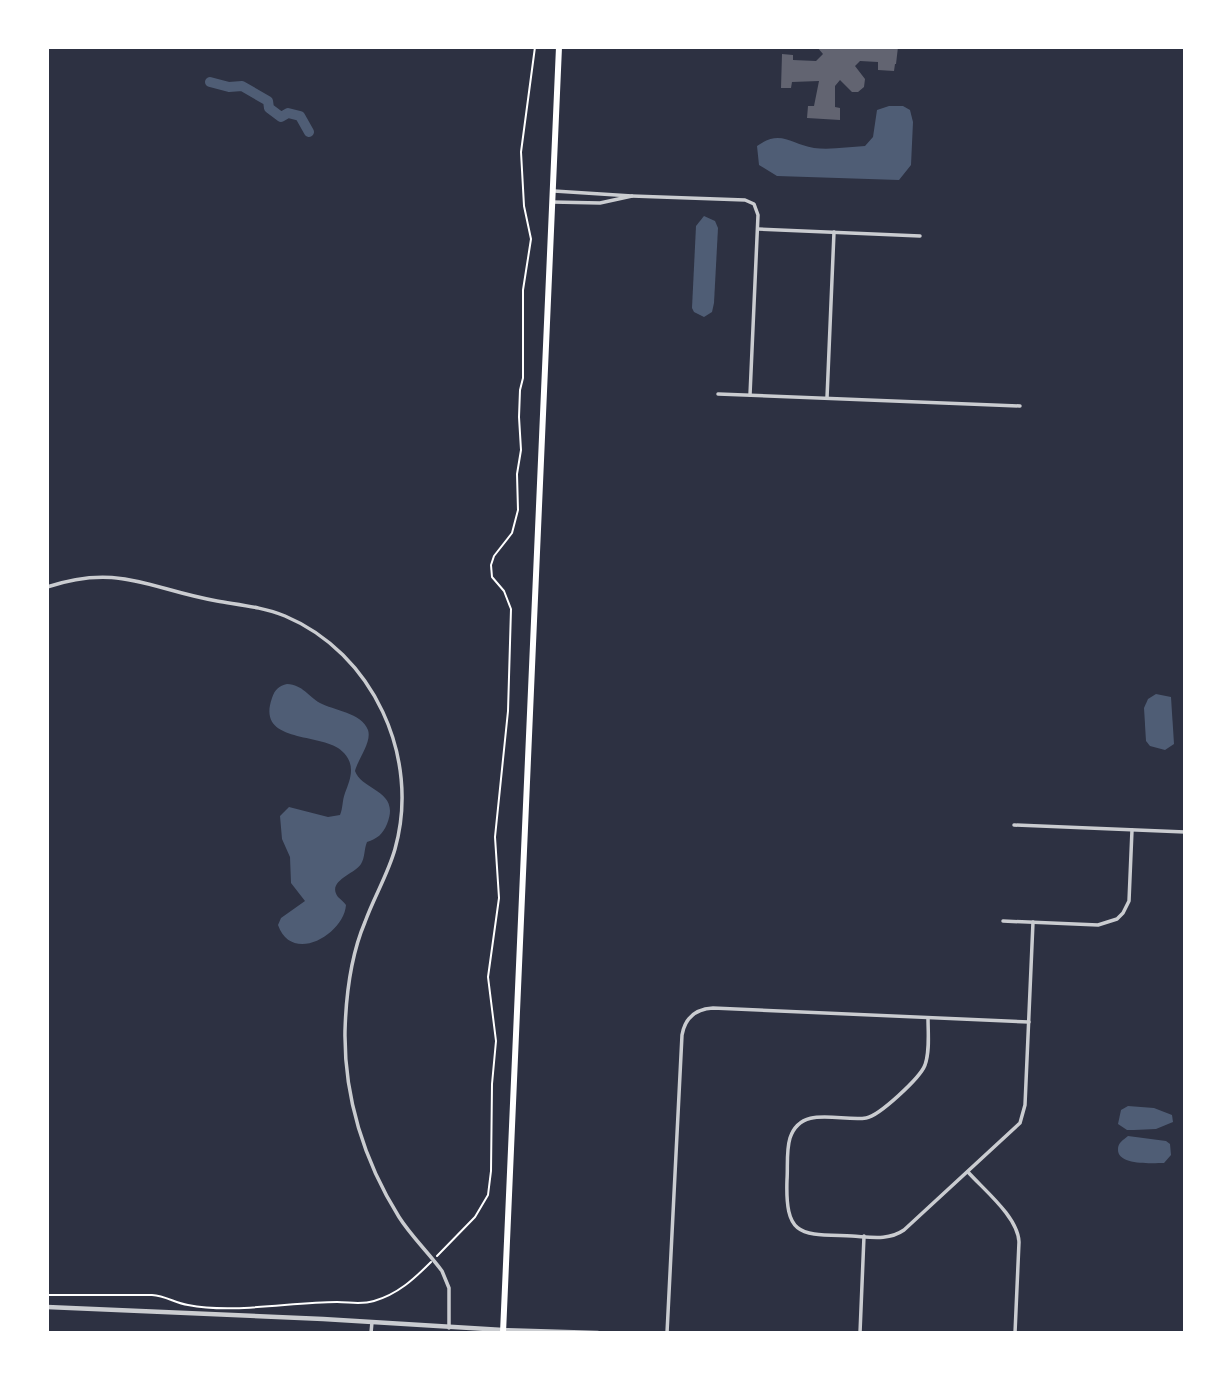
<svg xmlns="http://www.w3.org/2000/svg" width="1232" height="1380" font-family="Jost,sans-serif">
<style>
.water{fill:#4f5d75}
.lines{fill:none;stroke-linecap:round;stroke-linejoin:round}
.river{stroke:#4f5d75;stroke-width:10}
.building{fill:#626471}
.path{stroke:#fff;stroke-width:2}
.minor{stroke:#caccd0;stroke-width:3.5}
.tertiary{stroke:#caccd0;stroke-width:4.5}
.trunk{stroke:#fff;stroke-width:6}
</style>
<rect width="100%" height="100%" fill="#2d3142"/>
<g class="water">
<path d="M 889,106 L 903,106 L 910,110 L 913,122 L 911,165 L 899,180 L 777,176 L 759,165 L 757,146 C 781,129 790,144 814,148 C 830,150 849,147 865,146 L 873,137 L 877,110 Z"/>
<polygon points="704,216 715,221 718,228 714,303 712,312 704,317 694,312 692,308 696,226"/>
<path d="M 287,684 C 303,685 308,696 320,703 C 333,710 362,713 368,730 C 372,742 358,759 355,771 C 362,791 401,790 387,824 C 383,834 377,839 367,842 C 364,849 365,858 361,864 C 355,874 326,881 338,897 C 341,900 344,902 346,905 C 344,934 292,965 278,925 L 281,918 L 305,901 L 291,883 L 290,857 L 282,839 L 280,816 L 289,807 L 328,817 L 340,815 C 343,808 342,801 345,793 C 350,780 356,766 344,753 C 325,731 255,746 272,698 C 275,689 279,686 287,684 Z"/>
<polygon points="1156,694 1171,697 1174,744 1165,750 1150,746 1146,741 1144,708 1148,699"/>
<polygon points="1128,1106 1154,1108 1172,1115 1173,1122 1156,1129 1134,1130 1127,1130 1118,1124 1121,1110"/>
<path d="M 1128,1136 L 1166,1141 L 1170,1144 L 1171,1155 L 1164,1163 C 1153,1163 1117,1166 1118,1149 C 1118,1143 1123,1140 1128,1136 Z"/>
</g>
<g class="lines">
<polyline class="river" points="210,82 229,87 242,86 268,101 269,108 281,117 288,113 300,116 309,132"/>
</g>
<polygon class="building" points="817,47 898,47 896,64 895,64 894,71 878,70 878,62 860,61 855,66 865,79 864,87 858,92 852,92 840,80 835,86 835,107 840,108 840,120 807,118 808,106 814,106 819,81 792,82 791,88 781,88 782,54 793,55 793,60 816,61 823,54"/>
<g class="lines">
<g class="path">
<polyline points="437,1256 475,1217 488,1195 491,1171 492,1084 496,1041 488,977 499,898 495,837 508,711 511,609 504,591 492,577 491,565 494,556 512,533 518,510 517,474 521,450 519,417 520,390 523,378 523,290 531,239 524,206 521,152 535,47"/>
<path d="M 47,1295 L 152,1295 C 166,1296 175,1303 188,1305 C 233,1314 291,1302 337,1302 C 350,1302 361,1305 374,1301 C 398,1294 414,1279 431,1262"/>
</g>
<g class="minor">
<polyline points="632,196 745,200 754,204 758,215 750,395"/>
<polyline points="552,202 600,203 632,196 554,191"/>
<polyline points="758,229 920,236"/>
<polyline points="718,394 1020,406"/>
<polyline points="827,398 834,232"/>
<path d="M 47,587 C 119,563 149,589 217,601 C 240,605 263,607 285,616 C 373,653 421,757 395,849 C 388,874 374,897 365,922 C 351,955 346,995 345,1031 C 344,1097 364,1161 399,1217 C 411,1236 428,1252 442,1271 L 449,1288 L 449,1328"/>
<polyline points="1014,825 1185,832"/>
<polyline points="1003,921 1098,925 1117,919 1123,913 1129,901 1132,830"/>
<path d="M 928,1018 C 928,1033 930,1051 925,1065 C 920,1078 879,1116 866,1118 C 841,1122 801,1104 790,1138 C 786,1151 788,1167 787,1180 C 785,1239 802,1234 852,1236 C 870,1237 888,1241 904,1230 L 1020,1123 L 1025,1105 L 1033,922"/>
<path d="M 968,1172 C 984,1190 1018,1217 1019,1242 L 1015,1333"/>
<polyline points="371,1333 372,1322"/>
<path d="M 667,1333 L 682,1035 C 685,1018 695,1009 713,1008 L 1029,1022"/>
<polyline points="860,1333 864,1236"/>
</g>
<polyline class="tertiary" points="47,1307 323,1319 503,1330 598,1333"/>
<polyline class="trunk" points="503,1333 559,47"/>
</g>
<rect width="1232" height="1380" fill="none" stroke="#ffffff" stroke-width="98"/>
</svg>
